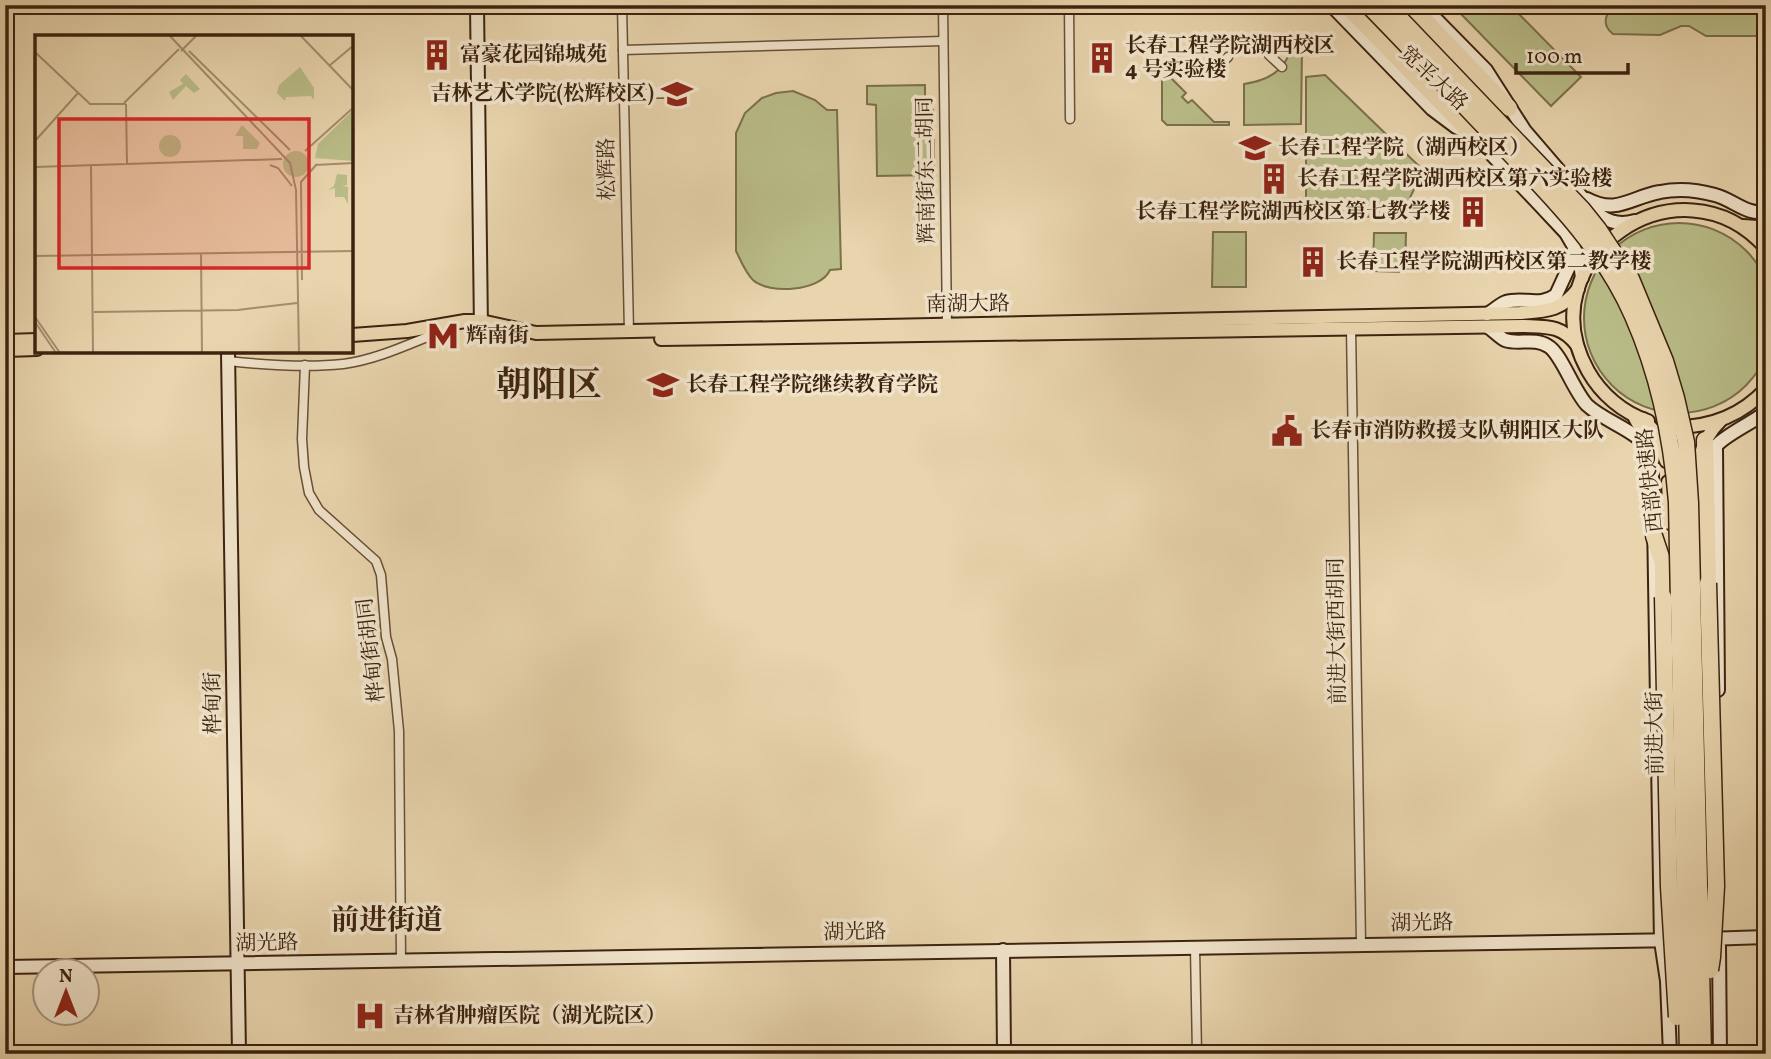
<svg xmlns="http://www.w3.org/2000/svg" width="1771" height="1059" font-family="Vollkorn,'Noto Serif SC',serif">
<style>
.green{fill:#b9bc88;stroke:#7a704c;stroke-width:2}
.lines{fill:none;stroke-linecap:round;stroke-linejoin:round}
.street-casing{stroke:#674f37;stroke-width:11}
.secondary-casing{stroke:#3c2310;stroke-width:16}
.primary-casing{stroke:#3c2310;stroke-width:16}
.highway-casing{stroke:#3c2310;stroke-width:19}
.street{stroke:#f0e3ca;stroke-width:8}
.secondary{stroke:#f0e3ca;stroke-width:12}
.primary{stroke:#e8d4ad;stroke-width:12}
.highway{stroke:#e8d4ad;stroke-width:16}
.highway-bridge-casing{stroke:#3c2310;stroke-width:19;stroke-linecap:butt}
.highway-bridge{stroke:#e8d4ad;stroke-width:16}
.labels{text-anchor:middle;dominant-baseline:central;stroke-width:7;stroke-linejoin:round;paint-order:stroke}
.poi-label{font-size:21px;font-weight:bold;fill:#3c2310;stroke:#f0e3ca;text-anchor:start}
.street-label{font-size:21px;fill:#3c2310;stroke:#f0e3ca}
.district-label{font-size:28px;font-weight:bold;fill:#3c2310;stroke:#f0e3ca}
.town-label{font-size:35px;font-weight:bold;fill:#3c2310;stroke:#f0e3ca}
.inset-road{fill:none;stroke:#a38d6e;stroke-width:2}
.view{fill:#d62828;fill-opacity:0.15;stroke:#d62828;stroke-width:3.5}
.inset-edge{fill:none;stroke:#3c2310;stroke-width:3.5}
</style>
<rect width="100%" height="100%" fill="#e8d4ad"/>
<filter id="stains"><feTurbulence type="fractalNoise" baseFrequency=".00286" numOctaves="4"/><feColorMatrix values="0 0 0 0 .2 0 0 0 0 .09 0 0 0 0 .02 0 0 0 .5 -.17"/></filter>
<radialGradient id="worn" r=".72"><stop offset=".6" stop-color="#630" stop-opacity="0"/><stop offset="1" stop-color="#630" stop-opacity=".3"/></radialGradient>
<g class="green">
<polygon points="1466,5 1510,5 1581,77 1551,106 1459,12"/>
<path d="M 1615,5 L 1766,5 L 1766,36 L 1706,36 L 1689,26 L 1681,26 L 1660,35 L 1613,34 C 1601,25 1605,14 1615,5 Z"/>
<path d="M 1293,42 L 1302,50 L 1301,124 L 1244,125 L 1244,84 C 1271,80 1287,69 1293,42 Z"/>
<polygon points="1162,69 1186,93 1182,97 1188,103 1192,100 1214,122 1229,122 1229,125 1167,125 1162,120"/>
<polygon points="1325,75 1423,170 1401,217 1306,216 1306,77"/>
<polygon points="925,85 925,110 933,110 934,175 877,176 876,105 867,104 867,86"/>
<path d="M 793,91 L 815,100 L 827,110 L 837,110 L 841,269 L 830,270 C 821,291 769,295 753,280 C 745,272 741,261 736,251 L 736,133 L 745,113 L 762,98 L 776,93 Z"/>
<circle cx="1679" cy="318" r="95"/>
<polygon points="1213,232 1246,232 1246,287 1212,287"/>
<polygon points="1374,233 1406,233 1405,272 1373,271"/>
</g>
<g class="lines">
<defs>
<g id="street">
<polyline points="622,5 629,332"/>
<polyline points="943,5 947,328"/>
<polyline points="1069,5 1070,119"/>
<polyline points="623,50 943,41"/>
<polyline points="1269,55 1282,67"/>
<polyline points="1216,68 1228,57"/>
<polyline points="624,94 683,93"/>
<polyline points="1351,327 1361,944"/>
<path d="M 228,361 C 265,365 306,368 343,364 C 375,360 407,345 437,333"/>
<polyline points="305,365 302,439 304,467 309,493 319,510 376,561 381,575 386,637 392,659 399,731 401,961"/>
<polyline points="1195,947 1197,1054"/>
</g>
<g id="secondary">
<polyline points="477,5 481,329"/>
<polyline points="1331,5 1432,109 1456,127 1473,135 1537,202 1566,233 1573,245 1580,262 1582,278"/>
<path d="M 1422,5 L 1486,70 L 1525,131 L 1593,210 C 1606,221 1617,226 1635,221"/>
<path d="M 1587,199 C 1617,215 1631,197 1660,192 C 1679,188 1697,190 1715,195 C 1732,199 1749,217 1766,211"/>
<path d="M 1487,314 C 1493,311 1500,304 1506,302 C 1523,297 1541,307 1556,295 L 1573,258 L 1574,249"/>
<path d="M 1488,327 C 1493,330 1500,338 1505,340 C 1519,345 1534,337 1548,346 C 1561,353 1573,390 1587,405 C 1606,423 1641,431 1651,454 L 1654,520 L 1661,941 L 1667,981 L 1670,1054"/>
<polyline points="228,352 239,1054"/>
<path d="M 1718,690 L 1716,446 C 1725,435 1752,423 1766,412"/>
<polyline points="1706,939 1766,937"/>
<polyline points="1719,946 1720,1054"/>
<polyline points="1003,950 1004,1054"/>
<polyline points="5,967 1681,940"/>
</g>
<g id="primary">
<polyline points="1743,226 1757,227 1766,223"/>
<path d="M 352,335 L 407,331 L 465,321 L 481,321 L 536,333 L 1520,313 C 1547,311 1561,311 1578,289"/>
<path d="M 661,339 L 1523,326 C 1548,327 1561,325 1577,345"/>
<polyline points="5,341 37,340"/>
<polyline points="5,350 37,349"/>
<polyline points="1635,418 1646,438 1651,454"/>
<polyline points="1643,419 1656,433 1666,461"/>
<path d="M 1648,421 C 1623,413 1601,394 1588,371 C 1525,258 1680,151 1766,248"/>
<path d="M 1676,427 C 1711,427 1742,415 1766,389"/>
<polyline points="1668,482 1670,523"/>
<path d="M 1697,507 C 1697,474 1695,445 1721,420"/>
</g>
<g id="highway">
<polyline points="1346,5 1473,135"/>
<polyline points="1410,5 1509,108"/>
<polyline points="1705,440 1708,583"/>
<polyline points="1654,536 1663,563 1663,597"/>
</g>
</defs>
<use href="#street" class="street-casing"/>
<use href="#secondary" class="secondary-casing"/>
<use href="#primary" class="primary-casing"/>
<use href="#highway" class="highway-casing"/>
<use href="#street" class="street"/>
<use href="#secondary" class="secondary"/>
<use href="#primary" class="primary"/>
<use href="#highway" class="highway"/>
<defs>
<g id="highway-bridge">
<path d="M 1368,5 C 1412,50 1454,95 1497,140 C 1549,194 1603,247 1633,316 C 1659,375 1672,438 1677,502 L 1688,1054"/>
<polyline points="1387,5 1582,209 1598,229 1631,279 1665,361 1676,398 1686,442 1690,503 1703,1054"/>
<polyline points="1708,583 1716,886 1712,957 1710,970"/>
<polyline points="1663,597 1669,887 1677,1017"/>
</g>
</defs>
<use href="#highway-bridge" class="highway-bridge-casing"/>
<use href="#highway-bridge" class="highway-bridge"/>
</g>
<defs>
<symbol id="building-bare" viewBox="-9 -9 18 18"><path d="M-4-6H4V6H1V3H-1V6H-4ZM-2.5-4.3h1.7v1.8h-1.7ZM.8-4.3h1.7v1.8H.8ZM-2.5-1h1.7V.8h-1.7ZM.8-1h1.7V.8H.8Z" fill="#8f2418" stroke="#f0e3ca" stroke-width="2.5" paint-order="stroke"/></symbol>
<symbol id="university-bare" viewBox="-9 -9 18 18"><path d="M0-5L7-2L0 1L-7-2ZM-4 1L0 2.5L4 1V4Q0 6-4 4Z" fill="#8f2418" stroke="#f0e3ca" stroke-width="2.5" paint-order="stroke"/></symbol>
<symbol id="metro-bare" viewBox="-9 -9 18 18"><path d="M-5.5 5V-5H-3L0 0L3-5H5.5V5H3V-.5L0 4L-3-.5V5Z" fill="#8f2418" stroke="#f0e3ca" stroke-width="2.5" paint-order="stroke"/></symbol>
<symbol id="civic-bare" viewBox="-9 -9 18 18"><path d="M-.6-6.5H3V-4.5H.6V-3L4-1V1h2V6H-6V1h2V-1L-.6-3ZM-1.2 2.5V6h2.4V2.5Z" fill="#8f2418" stroke="#f0e3ca" stroke-width="2.5" paint-order="stroke"/></symbol>
<symbol id="hospital-bare" viewBox="-9 -9 18 18"><path d="M-5-5h3v3.5h4V-5h3V5h-3V1.5h-4V5h-3Z" fill="#8f2418" stroke="#f0e3ca" stroke-width="2.5" paint-order="stroke"/></symbol>
</defs>
<g fill-rule="evenodd">
<use href="#building-bare" x="415" y="33" width="44" height="44"/>
<use href="#building-bare" x="1080" y="36" width="44" height="44"/>
<use href="#university-bare" x="655" y="72" width="44" height="44"/>
<use href="#university-bare" x="1233" y="126" width="44" height="44"/>
<use href="#building-bare" x="1252" y="157" width="44" height="44"/>
<use href="#building-bare" x="1451" y="190" width="44" height="44"/>
<use href="#building-bare" x="1291" y="240" width="44" height="44"/>
<use href="#metro-bare" x="421" y="314" width="44" height="44"/>
<use href="#university-bare" x="641" y="363" width="44" height="44"/>
<use href="#civic-bare" x="1265" y="409" width="44" height="44"/>
<use href="#hospital-bare" x="348" y="994" width="44" height="44"/>
</g>
<g class="labels">
<g class="poi-label">
<text x="1125" y="46">长春工程学院湖西校区<tspan x="1125" dy="24">4 号实验楼</tspan></text>
<text x="460" y="55">富豪花园锦城苑</text>
<text x="654" y="94" text-anchor="end">吉林艺术学院(松辉校区)</text>
<text x="1278" y="148">长春工程学院（湖西校区）</text>
<text x="1297" y="179">长春工程学院湖西校区第六实验楼</text>
<text x="1450" y="212" text-anchor="end">长春工程学院湖西校区第七教学楼</text>
<text x="1336" y="262">长春工程学院湖西校区第二教学楼</text>
<text x="466" y="336">辉南街</text>
<text x="686" y="385">长春工程学院继续教育学院</text>
<text x="1310" y="431">长春市消防救援支队朝阳区大队</text>
<text x="393" y="1016">吉林省肿瘤医院（湖光院区）</text>
</g>
<g class="street-label">
<text transform="translate(1433 79) rotate(43)">宽平大路</text>
<text transform="translate(608 169) rotate(-91)">松辉路</text>
<text transform="translate(927 170) rotate(-91)">辉南街东二胡同</text>
<text transform="translate(968 305) rotate(-1)">南湖大路</text>
<text transform="translate(1651 480) rotate(-96)">西部快速路</text>
<text transform="translate(1338 631) rotate(-91)">前进大街西胡同</text>
<text transform="translate(372 650) rotate(-97)">桦甸街胡同</text>
<text transform="translate(214 703) rotate(-91)">桦甸街</text>
<text transform="translate(1656 733) rotate(-91)">前进大街</text>
<text transform="translate(1422 924) rotate(-1)">湖光路</text>
<text transform="translate(855 933) rotate(-1)">湖光路</text>
<text transform="translate(267 944) rotate(-1)">湖光路</text>
</g>
<g class="district-label">
<text x="387" y="921">前进街道</text>
</g>
<g class="town-label">
<text x="549" y="387">朝阳区</text>
</g>
</g>
<g transform="translate(35 35)">
<rect width="318" height="318" fill="#e8d4ad"/>
<path d="M 265,32 L 279,53 L 279,65 L 276,61 L 251,62 L 250,66 L 242,58 L 244,50 ZM 151,39 L 165,54 L 159,58 L 151,51 L 138,65 L 134,57 L 148,49 L 145,45 ZM 318,75 L 318,126 L 280,123 L 283,109 ZM 207,90 L 225,108 L 222,114 L 208,114 L 208,101 L 200,101 ZM124 111a11 11 0 1 1 22 0a11 11 0 1 1-22 0ZM248 129a13 13 0 1 1 26 0a13 13 0 1 1-26 0ZM 302,139 L 312,140 L 312,150 L 307,151 L 313,152 L 313,169 L 309,162 L 300,162 L 300,153 L 293,155 L 299,151 Z" fill="#b9bc88"/>
<path class="inset-road" d="M 134,0 L 255,128 L 261,155 L 264,318M 265,0 L 319,56M 146,16 L 162,0M 154,16 L 255,115M 0,17 L 55,69 L 91,69M 294,31 L 319,10M 89,68 L 144,14M 91,69 L 92,129M 0,106 L 43,58M 270,116 L 319,72M 235,130 L 243,133 L 257,151M 280,130 L 319,128M 56,131 L 58,318M 0,132 L 247,124M 166,218 L 167,318M 0,221 L 319,216M 267,245 L 266,147 L 282,129M 59,277 L 203,275 L 262,268M 0,282 L 25,318M 0,287 L 21,318"/>
<path class="view" d="M 24,84 L 274,84 L 274,233 L 24,233 Z"/>
<rect width="318" height="318" class="inset-edge"/>
</g>
<rect width="1771" height="1059" fill="none" stroke="#e8d4ad" stroke-width="28"/>
<rect x="7" y="7" width="1757" height="1045" fill="none" stroke="#3c2310" stroke-width="3.5"/>
<rect x="14" y="14" width="1743" height="1031" fill="none" stroke="#3c2310" stroke-width="2"/>
<g transform="translate(66 992)"><circle r="33" fill="#f0e3ca" stroke="#a89680" stroke-width="2"/>
<path d="M0-5L12 26L0 18L-12 26Z" fill="#8f2418"/>
<text y="-10" font-size="19" font-weight="bold" text-anchor="middle" fill="#3c2310">N</text>
</g>
<path d="M1516 63v10h112v-10" fill="none" stroke="#3c2310" stroke-width="3.5"/>
<text x="1526" y="63" font-size="21" fill="#3c2310" stroke="#f0e3ca" stroke-width="5" paint-order="stroke">100 m</text>
<rect width="100%" height="100%" filter="url(#stains)"/>
<rect width="100%" height="100%" fill="url(#worn)"/>
</svg>
